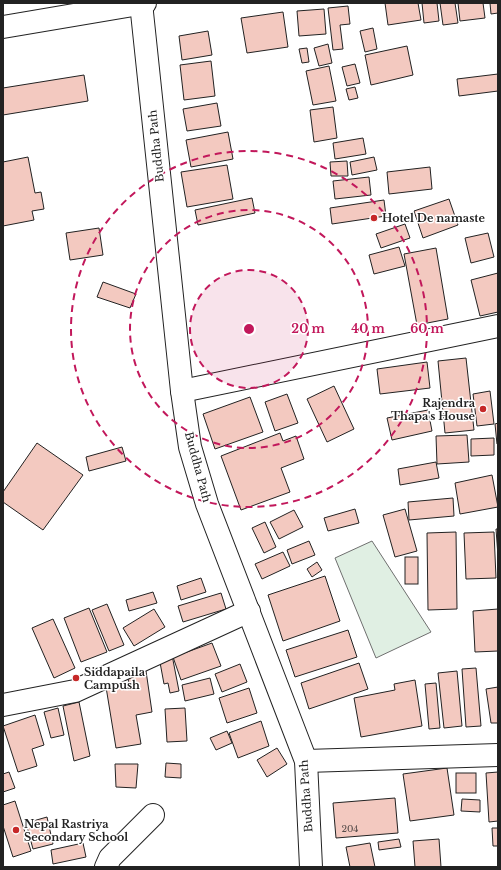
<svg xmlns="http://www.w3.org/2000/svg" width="501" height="870" font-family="'Libre Baskerville',serif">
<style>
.green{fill:#e0efe3;stroke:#6f6f6f}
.building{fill:#f3c9c0;stroke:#222}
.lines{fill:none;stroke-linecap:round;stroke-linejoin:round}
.minor-casing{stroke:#222;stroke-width:24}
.major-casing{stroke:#222;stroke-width:24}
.minor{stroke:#fff;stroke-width:22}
.major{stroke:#fff;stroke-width:22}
.ring{fill:none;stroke:#c2185b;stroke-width:2;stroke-dasharray:7 5}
.poi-dot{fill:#c62828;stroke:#fff;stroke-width:1.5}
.labels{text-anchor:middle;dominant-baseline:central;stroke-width:3;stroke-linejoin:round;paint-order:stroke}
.number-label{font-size:9px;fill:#564c4a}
.street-label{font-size:11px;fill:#222;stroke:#fff}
.poi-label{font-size:11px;font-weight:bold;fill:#222;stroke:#fff;text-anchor:start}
.centre{fill:#c2185b;stroke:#fff;stroke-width:2}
.ring-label{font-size:12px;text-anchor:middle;font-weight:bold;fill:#c2185b;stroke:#fff;stroke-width:3;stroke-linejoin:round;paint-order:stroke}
</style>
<rect width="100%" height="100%" fill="#fff"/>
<polygon class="green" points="372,541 431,632 376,658 335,558"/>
<g class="building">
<polygon points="385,3 418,3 421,20 388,25"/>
<polygon points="422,3 437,3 439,21 424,23"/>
<polygon points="440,3 455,3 458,23 443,25"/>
<polygon points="458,3 483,3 485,18 460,21"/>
<polygon points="490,3 498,3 498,13 491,14"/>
<polygon points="348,6 350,24 340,25 343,49 333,50 328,8"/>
<polygon points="324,9 326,34 299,36 297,11"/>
<polygon points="283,12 288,47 247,53 241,18"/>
<polygon points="373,28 377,49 365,52 360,31"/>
<polygon points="208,31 212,55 182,60 179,36"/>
<polygon points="328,44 332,63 319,66 314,48"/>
<polygon points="407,46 413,75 371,85 365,55"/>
<polygon points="307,48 309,62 302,63 299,49"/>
<polygon points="211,61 215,96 184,100 180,65"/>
<polygon points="355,64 360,83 347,86 342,67"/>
<polygon points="329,66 336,101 313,105 306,71"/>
<polygon points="498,74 498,91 459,96 457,79"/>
<polygon points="84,75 88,101 3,115 3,88"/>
<polygon points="355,87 358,98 349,100 346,89"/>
<polygon points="217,103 221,126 187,131 183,109"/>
<polygon points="333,107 337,138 314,142 310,110"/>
<polygon points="228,132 233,159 191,167 186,140"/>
<polygon points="363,138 366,154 335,159 333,143"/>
<polygon points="28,157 35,193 41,192 44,209 32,211 34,220 3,226 3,162"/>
<polygon points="374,157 377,170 352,175 350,162"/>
<polygon points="347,161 348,176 331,176 330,162"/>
<polygon points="227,165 233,199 187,207 181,172"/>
<polygon points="430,167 432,189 389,194 387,172"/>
<polygon points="369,177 371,195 335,199 333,181"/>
<polygon points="252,198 255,213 198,225 195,210"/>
<polygon points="449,199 458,225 423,238 414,211"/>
<polygon points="384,200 386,216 332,224 330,208"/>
<polygon points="405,224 410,238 381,248 376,234"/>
<polygon points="99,228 103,255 70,260 66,233"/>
<polygon points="488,233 494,257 471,263 465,238"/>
<polygon points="399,247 405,266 374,274 369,255"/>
<polygon points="436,248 448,319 417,325 404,254"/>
<polygon points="498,273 498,312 480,316 471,280"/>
<polygon points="103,282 136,294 130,308 97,297"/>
<polygon points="466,358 474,430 445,433 438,361"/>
<polygon points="427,362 430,388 380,394 377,369"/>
<polygon points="334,386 354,429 327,442 307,399"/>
<polygon points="490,391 494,424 477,426 473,394"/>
<polygon points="287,394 298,423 275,431 265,402"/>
<polygon points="250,397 263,432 215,449 203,414"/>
<polygon points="428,410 432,431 392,440 387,418"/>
<polygon points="498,423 498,444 497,444 495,424"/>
<polygon points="280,433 283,441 296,436 304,459 281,468 290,492 241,510 221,456"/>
<polygon points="467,435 469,462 437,464 436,436"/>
<polygon points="494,438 494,455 471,456 471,439"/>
<polygon points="37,443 83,475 43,530 3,502 3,492"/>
<polygon points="122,447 126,461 89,471 86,457"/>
<polygon points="436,462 439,478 400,485 398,469"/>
<polygon points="492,475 498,507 460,514 455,483"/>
<polygon points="453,498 454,516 409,520 408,502"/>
<polygon points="355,509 359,523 328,531 324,518"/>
<polygon points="405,509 417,551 395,557 383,515"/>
<polygon points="294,510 303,527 279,539 270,522"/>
<polygon points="265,522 276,547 264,553 252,528"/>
<polygon points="496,529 498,529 498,556"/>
<polygon points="456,532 457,609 428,610 427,533"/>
<polygon points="494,532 496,578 466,579 464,533"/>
<polygon points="309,541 315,555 292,564 287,550"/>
<polygon points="283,552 290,566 262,579 255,564"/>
<rect x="405" y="557" width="13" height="27"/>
<polygon points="317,562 322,570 312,577 307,569"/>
<polygon points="325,576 340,621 283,641 268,595"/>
<polygon points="201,578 206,592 181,600 177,586"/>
<polygon points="153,592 157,603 129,611 126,600"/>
<polygon points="221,593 226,609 183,622 178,606"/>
<polygon points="107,604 124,645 109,651 92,610"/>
<polygon points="89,608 107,652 81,662 64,618"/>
<polygon points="154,609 165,627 134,646 123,628"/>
<polygon points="498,609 498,651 475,652 473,611"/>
<polygon points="53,619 75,668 54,678 32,628"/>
<polygon points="348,630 357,657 295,677 286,650"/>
<polygon points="212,643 221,666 181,680 173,657"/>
<polygon points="172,655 179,691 170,693 168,683 164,684 159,657"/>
<polygon points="359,663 368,689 309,709 301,683"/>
<polygon points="240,664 247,682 222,692 215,674"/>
<polygon points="476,668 481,726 466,727 462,669"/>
<polygon points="146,671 152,712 136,715 141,744 116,748 106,687 129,683 127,675"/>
<polygon points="457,671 462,726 444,728 438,673"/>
<polygon points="210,678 214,694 185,701 182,685"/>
<polygon points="415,680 422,726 361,737 354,698 395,690 394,684"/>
<polygon points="436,683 440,728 429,729 425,684"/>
<polygon points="498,687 498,723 491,723 486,689"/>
<polygon points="249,688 257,713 227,723 219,698"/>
<polygon points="79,702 90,756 74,761 63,706"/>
<polygon points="58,708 64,735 51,738 44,712"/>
<polygon points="185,708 187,741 167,742 165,709"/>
<polygon points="35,715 44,745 32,749 37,766 18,772 3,726"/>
<polygon points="261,721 269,746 238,758 229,733"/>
<polygon points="227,731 232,743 216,750 210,738"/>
<polygon points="277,748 287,764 267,777 257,760"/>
<polygon points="166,763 181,764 181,778 165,777"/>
<polygon points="115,764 138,764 136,788 116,787"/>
<polygon points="447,768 454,815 410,821 403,774"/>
<polygon points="9,772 15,788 3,792 3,774"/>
<polygon points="498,772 498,821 489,822 486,773"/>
<rect x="456" y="773" width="20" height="20"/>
<polygon points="395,798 398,833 336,838 333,803"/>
<polygon points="462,799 480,800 480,812 461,811"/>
<polygon points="15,801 31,851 13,857 3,826 3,805"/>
<polygon points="47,817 53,844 33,849 26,823"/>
<polygon points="492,828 498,828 498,846 493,846"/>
<polygon points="399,839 401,847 379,850 378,842"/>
<polygon points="439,839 441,867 415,867 413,841"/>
<polygon points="83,843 86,857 53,864 51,850"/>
<polygon points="370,843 375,867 350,867 346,847"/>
</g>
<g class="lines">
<defs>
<g id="minor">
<polyline points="141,3 182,391 190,447 207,504 306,761 311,867"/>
<polyline points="182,391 498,326"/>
<polyline points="3,705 75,691 249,611"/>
<polyline points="306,761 498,755"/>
<polyline points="106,867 110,858 153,815"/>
</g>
<polyline id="major" points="3,27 145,3"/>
</defs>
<use href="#minor" class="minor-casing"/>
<use href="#major" class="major-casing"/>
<use href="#minor" class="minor"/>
<use href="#major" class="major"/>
</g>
<circle cx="249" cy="329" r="59" fill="#c2185b" fill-opacity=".12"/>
<g class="ring">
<circle cx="249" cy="329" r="59"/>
<circle cx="249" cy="329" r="119"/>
<circle cx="249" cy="329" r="178"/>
</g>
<g class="poi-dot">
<circle cx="374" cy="218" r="4"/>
<circle cx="483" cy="409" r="4"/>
<circle cx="76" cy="678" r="4"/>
<circle cx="16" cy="830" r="4"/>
</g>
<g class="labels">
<g class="number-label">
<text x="350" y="828">204</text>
</g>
<g class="street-label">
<text transform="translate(156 146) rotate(-96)">Buddha Path</text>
<text transform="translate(198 467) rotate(75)">Buddha Path</text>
<text transform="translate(306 796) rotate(-94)">Buddha Path</text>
</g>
<g class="poi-label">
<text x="382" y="218">Hotel De namaste</text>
<text x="475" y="403" text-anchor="end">Rajendra<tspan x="475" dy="13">Thapa's House</tspan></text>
<text x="84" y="672">Siddapaila<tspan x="84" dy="13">Campush</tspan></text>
<text x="24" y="824">Nepal Rastriya<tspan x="24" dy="13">Secondary School</tspan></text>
</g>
</g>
<circle cx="249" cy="329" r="6" class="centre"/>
<g class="ring-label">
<text x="308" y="333">20 m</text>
<text x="368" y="333">40 m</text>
<text x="427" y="333">60 m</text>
</g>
<rect width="501" height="870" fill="none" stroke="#222222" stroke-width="8"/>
</svg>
